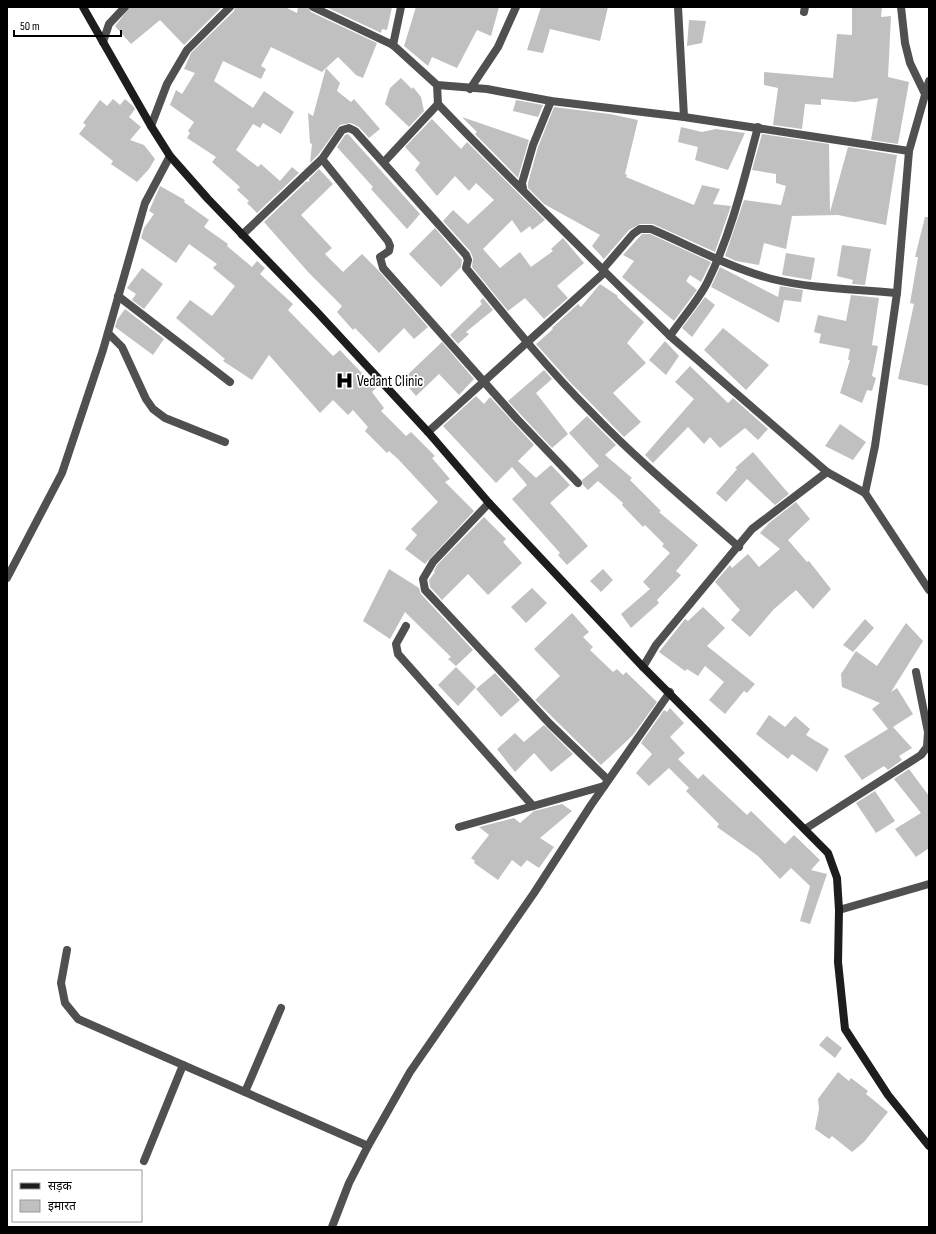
<svg xmlns="http://www.w3.org/2000/svg" width="936" height="1234" font-family="'Sofia Sans Condensed','Noto Sans Devanagari',sans-serif">
<style>
.building{fill:#c0c0c0}
.lines{fill:none;stroke-linecap:round;stroke-linejoin:round}
.lane{stroke:#505050;stroke-width:8}
.street{stroke:#505050;stroke-width:8}
.secondary{stroke:#1d1d1d;stroke-width:8}
.labels{text-anchor:middle;dominant-baseline:central;stroke-width:3.5;stroke-linejoin:round;paint-order:stroke}
.poi-label{font-size:15px;fill:#000;stroke:#fff;text-anchor:start}
</style>
<rect width="100%" height="100%" fill="#fff"/>
<g class="building">
<polygon points="130,7 222,7 184,45 160,20 131,44 115,26"/>
<polygon points="235,7 285,7 297,13 298,7 308,7 311,12 377,43 363,78 356,75 338,57 326,68 340,83 337,91 351,102 354,99 380,129 369,138 359,127 351,123 340,125 318,155 310,163 312,144 310,143 308,113 313,116 326,68 322,72 271,47 261,66 266,69 261,79 223,61 214,81 253,108 264,91 294,112 281,134 263,123 260,128 253,124 236,150 258,167 261,164 280,181 292,167 299,173 257,213 247,203 249,201 237,190 240,187 212,162 216,157 187,138 190,133 188,131 194,122 170,105 176,90 182,94 195,73 184,69 191,53 234,11"/>
<polygon points="326,7 392,7 387,30 382,29 381,33"/>
<polygon points="416,7 499,7 491,36 477,30 457,68 432,57 428,66 404,46"/>
<polygon points="541,7 608,7 600,41 550,29 543,53 527,50"/>
<polygon points="852,7 882,7 881,17 891,16 888,77 909,82 898,144 871,140 878,98 855,102 821,99 821,105 805,104 802,129 773,125 778,88 764,85 764,72 833,78 837,34 852,35"/>
<polygon points="689,20 706,21 702,43 687,46"/>
<polygon points="401,78 412,89 413,87 421,97 424,111 409,127 385,104 390,88"/>
<polygon points="113,99 120,105 125,99 133,106 135,109 129,117 141,127 130,140 144,145 155,159 149,169 137,182 111,164 113,161 79,134 86,125 83,123 100,100 107,106"/>
<polygon points="516,100 543,105 538,117 513,111"/>
<polygon points="554,107 610,114 638,120 625,174 627,175 626,177 694,205 702,185 720,189 713,204 731,206 715,252 653,224 640,224 629,230 604,259 592,246 600,235 544,204 528,188 528,183 538,147"/>
<polygon points="462,117 529,140 518,178 475,134 477,132"/>
<polygon points="432,119 461,149 467,142 545,220 532,230 530,226 521,233 512,220 483,249 500,268 520,252 531,267 553,251 551,249 563,238 584,263 557,286 568,298 544,319 525,298 508,311 472,267 473,258 470,251 443,221 453,210 468,224 494,200 476,183 469,191 455,176 437,196 415,170 420,163 405,147"/>
<polygon points="681,127 702,132 716,129 745,133 728,170 695,160 698,147 678,142"/>
<polygon points="348,134 420,214 407,229 371,189 373,187 337,147 345,135"/>
<polygon points="762,134 829,144 830,212 848,147 897,155 886,225 838,215 792,216 786,249 764,243 759,265 736,261 725,256 744,200 781,205 786,186 776,183 776,174 752,170"/>
<polygon points="319,169 333,184 301,215 332,248 325,254 343,272 362,254 378,270 428,327 414,339 404,328 379,353 355,328 353,330 337,312 342,306 309,273 264,222 307,181 309,182 309,179"/>
<polygon points="160,186 185,200 184,202 209,220 204,227 228,244 227,246 252,267 257,261 265,268 260,274 293,304 288,310 333,356 340,350 376,388 372,392 384,408 381,411 406,436 411,432 435,456 432,458 450,479 445,482 474,511 425,564 405,549 417,535 411,529 438,502 398,459 389,451 387,453 365,431 368,427 353,410 348,415 333,400 320,413 269,355 252,380 223,361 225,359 176,318 190,300 212,316 235,286 213,268 217,264 189,244 176,263 141,238 144,228 154,214 149,211"/>
<polygon points="925,217 929,217 929,386 898,379 914,304 910,303 918,257 915,257"/>
<polygon points="435,228 462,260 461,267 441,287 409,254"/>
<polygon points="642,234 650,234 711,262 701,282 690,275 686,281 697,290 674,321 622,277 634,261 623,255"/>
<polygon points="842,245 871,249 865,285 852,284 853,280 837,276"/>
<polygon points="786,253 815,258 811,280 782,275"/>
<polygon points="720,267 778,297 780,286 803,290 801,302 784,300 779,323 711,287"/>
<polygon points="142,268 163,284 144,309 132,300 136,294 127,288"/>
<polygon points="600,284 618,296 617,297 644,322 627,343 646,363 613,393 641,422 624,437 569,381 536,344 553,329 552,328 578,304 581,307"/>
<polygon points="851,295 879,298 872,345 878,346 872,376 876,378 872,391 867,390 862,403 840,393 850,360 848,360 850,349 819,343 821,334 814,332 818,315 846,321"/>
<polygon points="705,297 715,305 692,337 682,328"/>
<polygon points="483,298 493,310 466,332 469,334 458,344 450,335 482,304 480,301"/>
<polygon points="125,309 164,339 153,355 115,327 117,320"/>
<polygon points="723,328 769,365 746,390 704,350"/>
<polygon points="665,341 679,356 666,375 649,360"/>
<polygon points="442,342 474,379 459,395 439,374 416,396 402,380"/>
<polygon points="690,366 728,403 733,398 768,429 758,440 745,428 720,448 710,437 704,444 688,427 653,463 645,455 694,399 675,382"/>
<polygon points="544,370 552,379 536,393 568,434 552,448 508,401"/>
<polygon points="476,396 484,404 490,397 534,445 518,461 536,478 551,465 570,485 550,503 588,546 567,565 558,555 560,553 512,499 527,485 512,467 496,483 443,426"/>
<polygon points="587,416 616,445 605,455 632,478 630,480 661,511 659,512 698,545 676,571 681,575 657,600 659,603 631,628 621,614 650,589 643,582 670,553 662,546 664,544 645,525 643,527 622,505 623,503 598,481 588,490 583,485 582,480 599,466 569,433"/>
<polygon points="840,424 866,442 853,460 825,446"/>
<polygon points="753,452 789,494 775,505 747,479 726,502 716,493 737,469 735,468"/>
<polygon points="796,502 810,519 788,540 807,562 809,561 831,589 813,609 796,590 774,609 750,637 731,620 740,610 715,582 730,565 732,568 748,554 759,567 780,549 760,533 769,523"/>
<polygon points="484,517 506,539 503,542 522,563 488,595 468,574 442,600 430,587 429,580 435,572 434,571 437,565"/>
<polygon points="389,569 419,588 421,594 473,650 456,666 448,659 451,657 405,612 390,639 363,621"/>
<polygon points="603,569 613,580 601,592 590,581"/>
<polygon points="532,588 547,603 526,623 511,607"/>
<polygon points="703,607 725,628 707,646 755,684 747,693 744,691 725,714 709,700 724,682 705,666 698,676 687,669 685,671 659,652 685,619 688,621"/>
<polygon points="572,613 589,632 583,637 593,647 590,650 613,672 617,669 623,675 626,672 657,702 633,735 601,765 535,700 560,676 534,649"/>
<polygon points="865,619 874,628 853,652 843,645"/>
<polygon points="906,623 923,641 891,692 897,688 913,714 893,727 912,748 899,756 902,760 888,770 884,766 862,780 844,756 888,729 872,709 880,703 842,687 841,674 856,651 877,666"/>
<polygon points="456,667 476,687 458,706 438,685"/>
<polygon points="495,673 520,700 501,717 476,689"/>
<polygon points="670,708 684,723 670,737 685,753 678,759 698,779 703,774 747,815 751,811 785,844 794,835 820,860 811,870 827,874 810,924 800,921 810,886 791,868 780,879 758,856 717,827 719,824 686,791 689,788 669,768 649,786 636,773 652,754 641,743 664,710 667,712"/>
<polygon points="769,715 785,727 795,716 810,729 806,735 829,749 817,772 792,754 788,759 756,734"/>
<polygon points="544,725 573,754 551,772 534,753 515,772 497,749 515,733 524,742"/>
<polygon points="909,769 929,796 929,848 916,857 895,829 921,813 894,779"/>
<polygon points="875,791 895,821 876,833 856,803"/>
<polygon points="562,804 572,811 540,838 554,847 539,868 527,860 521,867 512,860 498,880 474,863 475,861 471,858 489,835 479,827 514,818 520,823 534,811"/>
<polygon points="827,1036 842,1048 835,1058 819,1045"/>
<polygon points="838,1072 849,1081 851,1078 868,1091 866,1094 888,1112 864,1142 852,1152 832,1136 829,1139 815,1129 819,1109 818,1099"/>
</g>
<g class="lines">
<g class="lane">
<polyline points="108,333 122,347 146,399 153,409 165,418 225,442"/>
<polyline points="67,950 61,983 65,1003 78,1019 368,1146"/>
<polyline points="245,1092 281,1008"/>
<polyline points="144,1161 183,1065"/>
</g>
<g class="street">
<polyline points="313,7 393,45 437,85 487,89 551,101 684,117 909,151"/>
<polyline points="678,7 684,117"/>
<polyline points="901,7 905,43 910,63 925,94"/>
<polyline points="804,12 805,7"/>
<polyline points="103,42 109,24 125,7"/>
<polyline points="393,45 401,7"/>
<path d="M 437,85 L 438,104 C 492,161 549,216 605,272"/>
<polyline points="470,89 498,47 516,7"/>
<polyline points="151,126 167,84 187,50 230,7"/>
<polyline points="322,159 388,241 390,246 389,251 380,257 383,268 517,419 578,483"/>
<polyline points="384,162 438,104"/>
<polyline points="523,189 522,183 533,145 551,101"/>
<path d="M 242,235 L 322,159 L 342,130 L 349,128 L 355,131 L 466,255 L 468,260 L 466,268 C 506,317 546,367 591,412 C 637,460 689,503 739,547"/>
<path d="M 603,269 L 633,234 L 640,229 L 651,229 C 691,246 730,268 772,279 C 813,289 856,289 897,293"/>
<polyline points="118,296 230,382"/>
<path d="M 670,336 C 682,318 699,300 708,281 C 732,232 744,179 758,127"/>
<polyline points="428,432 605,272 670,336 827,472 865,493 929,590"/>
<polyline points="865,493 875,446 897,293 909,151 929,81"/>
<polyline points="489,503 433,562 423,579 425,590 550,724 608,780"/>
<polyline points="7,578 62,473 103,350 145,203 170,156"/>
<polyline points="406,626 396,644 398,654 533,806"/>
<polyline points="643,667 656,645 752,529 827,472"/>
<polyline points="459,827 604,786"/>
<polyline points="805,829 921,755 927,747 928,732 916,672"/>
<polyline points="839,910 929,884"/>
<polyline points="332,1227 349,1183 368,1146 410,1072 534,893 591,805 670,692"/>
</g>
<polyline class="secondary" points="83,7 151,126 170,156 208,199 317,312 428,432 489,503 643,667 828,853 837,878 839,910 838,962 845,1029 888,1095 929,1146"/>
</g>
<defs>
<symbol id="hospital-bare" viewBox="-9 -9 18 18"><path d="M-5-5h3v3.5h4V-5h3V5h-3V1.5h-4V5h-3Z" fill="#000" stroke="#fff" stroke-width="2.5" paint-order="stroke"/></symbol>
</defs>
<g fill-rule="evenodd">
<use href="#hospital-bare" x="332" y="368" width="25" height="25"/>
</g>
<g class="labels">
<g class="poi-label">
<text x="357" y="381">Vedant Clinic</text>
</g>
</g>
<rect width="936" height="1234" fill="none" stroke="#000000" stroke-width="16"/>
<rect x="12" y="1170" width="130" height="52" fill="#ffffff" stroke="#999999"/>
<rect x="20" y="1183" width="20" height="6" fill="#1d1d1d" stroke="#999999"/>
<text x="48" y="1190" font-size="12" fill="#000000">सड़क</text>
<rect x="20" y="1200" width="20" height="12" fill="#c0c0c0" stroke="#999999"/>
<text x="48" y="1210" font-size="12" fill="#000000">इमारत</text>
<path d="M14 30v6h107v-6" fill="none" stroke="#000000" stroke-width="2"/>
<text x="20" y="30" font-size="12" fill="#000000" stroke="#ffffff" stroke-width="3" paint-order="stroke">50 m</text>
</svg>
